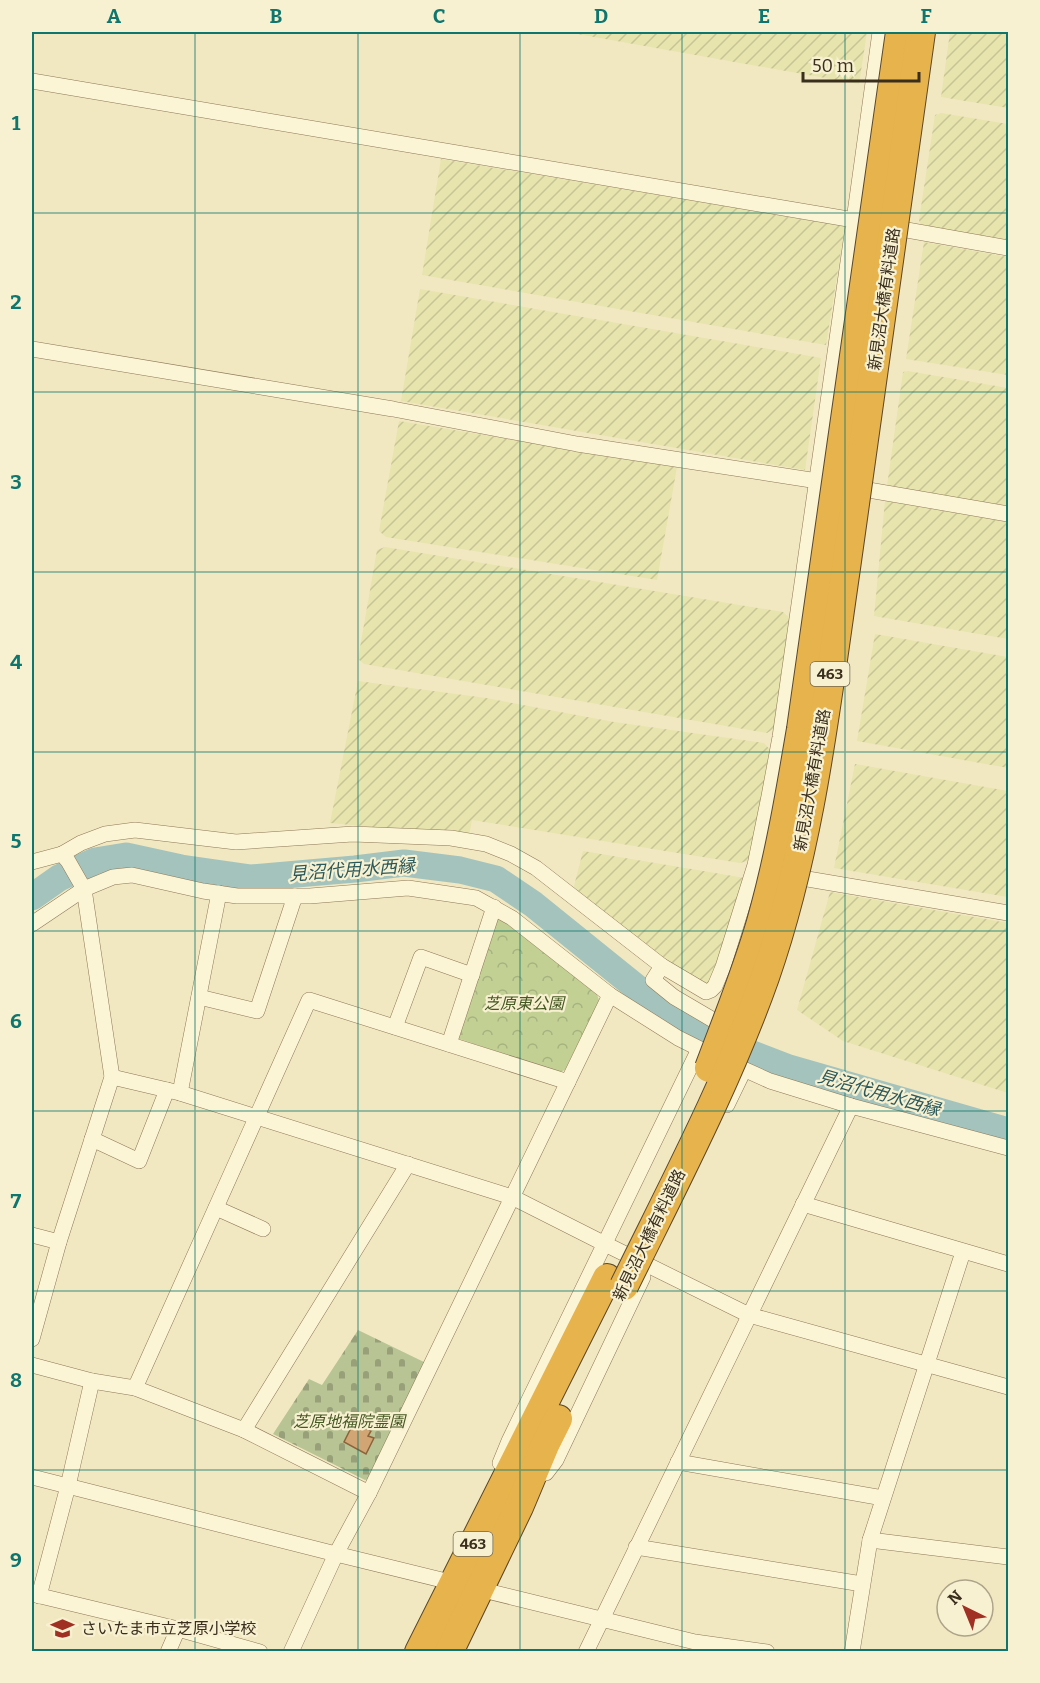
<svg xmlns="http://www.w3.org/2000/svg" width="1040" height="1683" font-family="Bitter,'Noto Sans JP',serif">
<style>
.farmland{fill:url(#farmland-furrows)}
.cemetery{fill:url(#cemetery-stones)}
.park{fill:url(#park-crowns)}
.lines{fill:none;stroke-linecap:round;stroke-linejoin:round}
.river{stroke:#a4c3bd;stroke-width:27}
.building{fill:#d1a574;stroke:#8c643b;stroke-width:1.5}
.street-casing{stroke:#8c7957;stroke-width:16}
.highway-casing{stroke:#59462c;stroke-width:30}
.street{stroke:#fbf4d5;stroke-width:15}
.highway{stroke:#e6b34c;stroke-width:28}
.highway-bridge-casing{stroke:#59462c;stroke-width:30;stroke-linecap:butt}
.highway-bridge{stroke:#e6b34c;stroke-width:28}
.grid{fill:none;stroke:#0f766e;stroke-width:1.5;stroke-opacity:0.55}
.labels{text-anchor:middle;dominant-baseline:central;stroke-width:4.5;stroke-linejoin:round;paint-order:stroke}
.shield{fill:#f8f1d1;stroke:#736853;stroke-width:1.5}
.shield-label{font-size:15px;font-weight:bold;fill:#3a2e1d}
.street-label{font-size:16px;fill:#3a2e1d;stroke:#f8f1d1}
.park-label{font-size:16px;font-style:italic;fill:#455822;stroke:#f8f1d1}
.poi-label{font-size:16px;fill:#3a2e1d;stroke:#f8f1d1;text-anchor:start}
.water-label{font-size:18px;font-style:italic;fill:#2b595b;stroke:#f8f1d1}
.neatline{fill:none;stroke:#0f766e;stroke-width:2}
.grid-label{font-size:20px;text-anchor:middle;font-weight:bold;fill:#0f766e}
</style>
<defs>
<pattern id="farmland-furrows" width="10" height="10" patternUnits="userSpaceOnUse" patternTransform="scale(1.5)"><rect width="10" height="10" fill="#e7e4ae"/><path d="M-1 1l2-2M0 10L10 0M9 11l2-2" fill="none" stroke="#c7c495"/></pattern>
<pattern id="cemetery-stones" width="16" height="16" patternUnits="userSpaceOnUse" patternTransform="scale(1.5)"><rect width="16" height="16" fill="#b9c494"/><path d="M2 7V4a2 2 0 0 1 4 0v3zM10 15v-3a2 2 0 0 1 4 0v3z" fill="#97a078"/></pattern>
<pattern id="park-crowns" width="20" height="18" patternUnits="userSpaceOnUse" patternTransform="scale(1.5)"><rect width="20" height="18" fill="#c2d094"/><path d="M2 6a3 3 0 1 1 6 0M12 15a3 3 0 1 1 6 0" fill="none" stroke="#a7b37f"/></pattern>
</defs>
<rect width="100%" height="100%" fill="#f1e8c1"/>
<g class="farmland">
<polygon points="566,32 867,32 859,84"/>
<polygon points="950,32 1008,32 1008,108 941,97"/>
<polygon points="941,113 1008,124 1008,240 921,226 919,220 935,115"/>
<polygon points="441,159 845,226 826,345 422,275"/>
<polygon points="924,242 1008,257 1008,375 906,359"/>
<polygon points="420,289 821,358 805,470 401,401"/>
<polygon points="908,371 1008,388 1008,506 887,486 903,372"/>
<polygon points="399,421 677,467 657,580 386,537 379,531"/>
<polygon points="885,501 1008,522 1008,639 874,616"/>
<polygon points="385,547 783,612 791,619 775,728 767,733 364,664 358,659 377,550"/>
<polygon points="875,634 1008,657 1008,768 857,741"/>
<polygon points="358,681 486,698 614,722 764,743 772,752 750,860 740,863 472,820 469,836 330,823"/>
<polygon points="855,764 1008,791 1008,897 834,868"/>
<polygon points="583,851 745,878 714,978 708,986 700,985 573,890"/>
<polygon points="830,892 1008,923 1008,1093 843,1041 797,1010"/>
</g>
<polygon class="cemetery" points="358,1330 426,1363 371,1478 365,1480 273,1434 309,1379 322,1385"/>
<polygon class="park" points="497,912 596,992 599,1000 565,1070 557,1072 454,1037"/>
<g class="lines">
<g class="river">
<polyline points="32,897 59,878 95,861 126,856 181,868 251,878 355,869 404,863 460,870 496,879 533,904 652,1000 704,1031"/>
<polyline points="750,1053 789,1068 1008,1131"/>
</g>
</g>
<polygon class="building" points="361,1425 371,1431 368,1436 374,1438 366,1454 344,1442 352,1426 358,1429"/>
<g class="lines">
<defs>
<g id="street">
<polyline points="32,81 854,220 780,737 769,796 755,865 723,967 715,986 711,990 706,992 662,966 653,980 674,997 720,1024 718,1035"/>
<polyline points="864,222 854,220 880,32"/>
<polyline points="890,227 1008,248"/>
<polyline points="32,349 393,409 577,444 824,482"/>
<polyline points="851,487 1008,514"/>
<polyline points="62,854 81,843 105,834 135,830 236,842 353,834 451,838 486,844 511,854 536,868 662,966"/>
<polyline points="32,862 62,854 68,861 84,889 112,1077 59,1242 32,1339"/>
<polyline points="790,876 1008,913"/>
<polyline points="32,924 84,889 113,877 132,875 203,891 237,896 310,896 408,888 476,898 512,918 610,995 678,1038 710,1054 770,1081 851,1106 1008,1148"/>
<polyline points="199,997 257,1011 295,896"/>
<polyline points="395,1027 421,957 472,975"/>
<polyline points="449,1044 494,907"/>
<polyline points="112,1077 180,1093 512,1197 605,1244 749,1315 1008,1387"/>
<polyline points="180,1093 219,893"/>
<polyline points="727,1105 744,1070"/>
<polyline points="92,1139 139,1161 167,1090"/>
<polyline points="803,1204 1008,1264"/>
<polyline points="216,1208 263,1229"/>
<polyline points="32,1235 59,1242"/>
<polyline points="32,1365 92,1381 135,1388 244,1430 369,1493"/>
<polyline points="135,1388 309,1000 568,1082"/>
<polyline points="244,1430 408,1164"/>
<polyline points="678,1462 883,1498"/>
<polyline points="500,1463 509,1441 699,1049"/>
<polyline points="537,1475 546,1473 556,1460 643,1277"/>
<polyline points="32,1477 336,1554 695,1642 767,1652"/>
<polyline points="870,1540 1008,1557"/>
<polyline points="636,1547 862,1584"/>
<polyline points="32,1594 178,1629 260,1652"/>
<polyline points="39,1596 68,1486 92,1381"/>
<polyline points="168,1652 178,1629"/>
<polyline points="291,1652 336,1554 369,1493 610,995"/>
<polyline points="586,1652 851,1106"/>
<polyline points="852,1652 870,1540 963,1252"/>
</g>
<g id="highway">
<polyline points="419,1652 607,1278"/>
<polyline points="449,1652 519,1507 545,1445 558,1419"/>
</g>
</defs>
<use href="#street" class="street-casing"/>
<use href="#highway" class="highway-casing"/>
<use href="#street" class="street"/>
<use href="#highway" class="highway"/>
<defs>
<g id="highway-bridge">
<path d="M 709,1068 C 727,1020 747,971 761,922 C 779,859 790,794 801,729 L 900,32"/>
<path d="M 624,1286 C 673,1186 728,1082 765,977 C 811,845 826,705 846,568 C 872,389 897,210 921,32"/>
</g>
</defs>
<use href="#highway-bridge" class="highway-bridge-casing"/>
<use href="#highway-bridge" class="highway-bridge"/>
</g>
<path class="grid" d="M 195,32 L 195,1652M 358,32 L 358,1652M 520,32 L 520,1652M 682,32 L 682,1652M 845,32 L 845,1652M 32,213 L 1008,213M 32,392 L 1008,392M 32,572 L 1008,572M 32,752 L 1008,752M 32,931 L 1008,931M 32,1111 L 1008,1111M 32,1291 L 1008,1291M 32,1470 L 1008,1470"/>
<defs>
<symbol id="school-bare" viewBox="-9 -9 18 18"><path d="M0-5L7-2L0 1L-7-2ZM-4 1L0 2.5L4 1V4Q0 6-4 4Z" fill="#9f3023" stroke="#f8f1d1" stroke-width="2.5" paint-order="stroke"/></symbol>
</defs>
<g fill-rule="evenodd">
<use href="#school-bare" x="46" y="1612" width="33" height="33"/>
</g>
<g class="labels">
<g class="shield">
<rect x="810.5" y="662" width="39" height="24" rx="4.5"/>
<rect x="453.5" y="1532" width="39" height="24" rx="4.5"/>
</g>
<g class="shield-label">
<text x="830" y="674">463</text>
<text x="473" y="1544">463</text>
</g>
<g class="street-label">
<text transform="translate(884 299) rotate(-82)">新見沼大橋有料道路</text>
<text transform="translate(812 780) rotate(-80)">新見沼大橋有料道路</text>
<text transform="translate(649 1235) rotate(-64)">新見沼大橋有料道路</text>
</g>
<g class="park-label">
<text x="524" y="1003">芝原東公園</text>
<text x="349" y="1421">芝原地福院霊園</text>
</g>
<g class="poi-label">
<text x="81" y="1628">さいたま市立芝原小学校</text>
</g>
<g class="water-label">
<text transform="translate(352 870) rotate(-4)">見沼代用水西縁</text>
<text transform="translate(879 1093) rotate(16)">見沼代用水西縁</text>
</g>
</g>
<rect width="1040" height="1683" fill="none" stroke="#f8f1d1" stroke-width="66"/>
<g transform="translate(965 1608) rotate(317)"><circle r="28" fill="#f8f1d1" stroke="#aca389" stroke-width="1.5"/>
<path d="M0-4.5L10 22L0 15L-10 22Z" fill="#9f3023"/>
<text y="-9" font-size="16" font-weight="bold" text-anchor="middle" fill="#3a2e1d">N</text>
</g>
<path d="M803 72v9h116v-9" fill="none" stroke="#3a2e1d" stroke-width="3"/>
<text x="812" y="72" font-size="18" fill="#3a2e1d" stroke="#f8f1d1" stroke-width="4.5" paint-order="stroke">50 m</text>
<rect x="33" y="33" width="974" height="1617" class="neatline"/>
<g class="grid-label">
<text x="114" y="23">A</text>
<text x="276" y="23">B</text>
<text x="439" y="23">C</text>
<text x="601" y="23">D</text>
<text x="764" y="23">E</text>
<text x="926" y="23">F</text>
<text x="16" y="130">1</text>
<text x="16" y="309">2</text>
<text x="16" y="489">3</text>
<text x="16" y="669">4</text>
<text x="16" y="848">5</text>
<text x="16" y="1028">6</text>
<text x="16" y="1208">7</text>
<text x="16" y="1387">8</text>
<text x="16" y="1567">9</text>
</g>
</svg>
